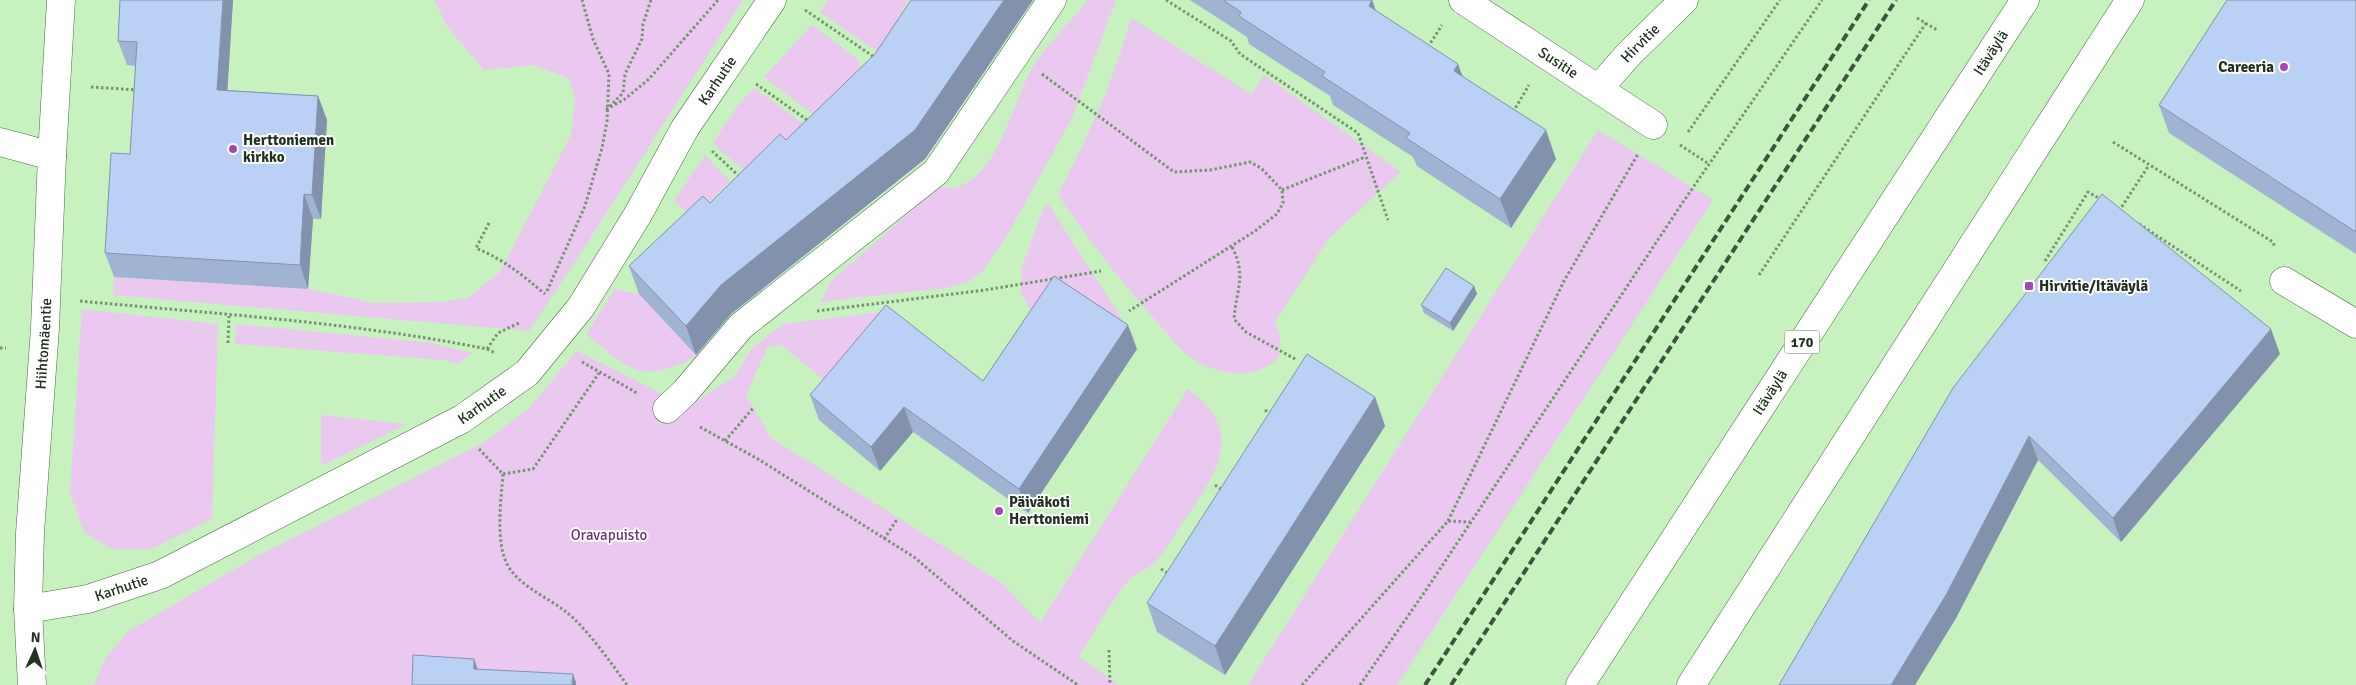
<svg xmlns="http://www.w3.org/2000/svg" width="2356" height="685" font-family="Signika,sans-serif">
<style>
.green{fill:#eac8f0}
.lines{fill:none;stroke-linecap:round;stroke-linejoin:round}
.minor-casing{stroke:#476d42;stroke-width:29}
.highway-casing{stroke:#476d42;stroke-width:29}
.path{stroke:#769471;stroke-width:3;stroke-dasharray:2.5 2.5;stroke-linecap:butt}
.minor{stroke:#fff;stroke-width:28}
.highway{stroke:#fff;stroke-width:28}
.rail{stroke:#3f543c;stroke-width:4;stroke-dasharray:8 4;stroke-linecap:butt}
.wall{fill:#a1b3d3}
.shaded-wall{fill:#8392ac}
.building{fill:#bbd0f5;stroke:#8392ac}
.poi-dot{fill:#a348b3;stroke:#fff;stroke-width:2}
.labels{text-anchor:middle;dominant-baseline:central;stroke-width:4;stroke-linejoin:round;paint-order:stroke}
.shield{fill:#fff;stroke:#646f62;stroke-width:1}
.shield-label{font-size:14px;font-weight:bold;fill:#21311f}
.street-label{font-size:15px;fill:#21311f;stroke:#fff}
.poi-label{font-size:15px;font-weight:bold;fill:#21311f;stroke:#fff;text-anchor:start}
.park-label{font-size:15px;fill:#6b3275;stroke:#fff}
</style>
<rect width="100%" height="100%" fill="#c7f2c0"/>
<g class="green">
<polygon points="435,0 743,0 584,248 529,331 113,295 114,277 308,289 374,303 442,302 468,298 500,272 571,135 575,97 568,78 534,65 484,70 446,25"/>
<polygon points="828,0 908,0 879,53 820,12"/>
<path d="M 1088,0 L 1116,0 L 1072,118 L 1005,239 L 982,272 L 966,283 L 945,288 L 820,302 L 832,280 L 939,187 C 945,187 953,189 958,187 C 1004,170 1012,95 1038,59 C 1053,38 1072,20 1088,0 Z"/>
<path d="M 1131,18 L 1251,94 L 1264,75 L 1401,172 L 1329,238 L 1275,322 L 1280,336 L 1279,357 C 1255,383 1215,375 1189,356 C 1178,348 1169,335 1160,325 C 1122,284 1089,240 1058,195 C 1087,138 1114,81 1131,18 Z"/>
<polygon points="812,25 859,60 859,78 817,117 764,77"/>
<polygon points="754,88 804,124 747,173 713,143 740,102"/>
<polygon points="1598,130 1713,200 1397,685 1248,685"/>
<polygon points="705,155 730,181 693,218 674,201"/>
<polygon points="1049,205 1136,341 1063,301 1033,315 1021,292 1022,267 1044,206"/>
<path d="M 615,289 L 639,294 L 697,355 C 686,365 656,374 641,371 C 626,369 599,344 586,334 Z"/>
<polygon points="82,309 218,324 212,519 151,549 114,550 84,532 70,493"/>
<path d="M 897,310 L 833,387 L 780,344 L 767,348 L 746,395 L 771,438 L 1002,583 L 1040,623 L 1188,389 C 1246,431 1218,471 1185,519 C 1175,533 1166,551 1154,563 C 1146,571 1133,574 1126,583 C 1109,606 1094,632 1079,657 L 1119,685 L 94,685 L 106,657 L 130,630 L 261,554 L 485,442 L 529,408 L 577,351 L 688,407 L 734,377 L 752,348 L 784,324 Z"/>
<polygon points="236,324 432,343 472,353 458,364 442,360 235,344"/>
<polygon points="321,415 407,424 321,466"/>
</g>
<g class="lines">
<defs>
<g id="minor">
<path id="s1" d="M 1463,0 L 1653,125"/>
<path id="s2" d="M 1599,88 L 1628,55 L 1684,0"/>
<polyline points="0,142 52,156"/>
<polyline points="2284,281 2356,324"/>
<polyline points="667,409 685,392 741,326 936,172 1052,0"/>
<path id="s3" d="M 28,609 L 88,599 L 160,575 L 462,419 L 527,373 L 581,307 L 637,216 L 685,128 L 772,0"/>
<path id="s4" d="M 32,685 L 28,609 L 30,533 L 45,328 L 52,156 L 61,0"/>
</g>
<g id="highway">
<path id="s5" d="M 1580,685 L 2025,0"/>
<polyline points="1691,685 2130,0"/>
</g>
</defs>
<use href="#minor" class="minor-casing"/>
<use href="#highway" class="highway-casing"/>
<g class="path">
<polyline points="651,0 643,24 642,39 625,74 623,93 607,109 625,99 649,79 718,0"/>
<polyline points="1166,0 1231,41 1240,54 1358,133 1388,220"/>
<polyline points="805,10 877,59"/>
<polyline points="1917,18 1937,30"/>
<polyline points="1428,47 1442,25"/>
<polyline points="1042,74 1174,172 1210,170 1250,162 1261,168 1282,190 1283,203 1277,214 1255,231 1129,311"/>
<polyline points="756,84 810,122"/>
<polyline points="91,87 138,90"/>
<polyline points="1513,112 1529,85"/>
<polyline points="1688,132 1780,0"/>
<polyline points="2113,142 2273,242 2275,248"/>
<polyline points="1680,145 1709,164"/>
<polyline points="712,151 740,177"/>
<polyline points="1282,190 1365,157"/>
<polyline points="2119,211 2149,165"/>
<path d="M 489,223 L 476,248 C 506,261 521,274 545,294"/>
<polyline points="2139,224 2241,291"/>
<path d="M 1232,247 C 1247,276 1236,290 1234,319 L 1246,332 L 1297,360"/>
<polyline points="2045,261 2088,192 2102,200"/>
<polyline points="1759,275 1926,23"/>
<polyline points="547,291 585,206 602,148 607,121 609,74 593,39 582,0"/>
<path d="M 80,301 C 216,314 353,322 487,349 L 495,353"/>
<polyline points="817,311 985,290 1101,271"/>
<polyline points="228,343 229,316"/>
<polyline points="0,348 6,348"/>
<polyline points="487,349 498,333 521,322"/>
<polyline points="582,362 637,393"/>
<polyline points="1265,410 1272,415"/>
<polyline points="700,427 758,459 914,557 1013,641 1078,685"/>
<polyline points="725,441 754,407"/>
<path d="M 479,449 L 503,474 C 501,500 495,543 508,566 C 521,587 547,597 565,611 C 585,626 612,664 627,685"/>
<polyline points="503,474 533,469 599,373"/>
<polyline points="1215,485 1224,491"/>
<polyline points="1448,521 1564,281 1638,154"/>
<polyline points="884,539 898,518"/>
<polyline points="1161,569 1169,574"/>
<polyline points="1109,650 1110,685"/>
<polyline points="1302,685 1448,521 1470,522"/>
<polyline points="1360,685 1426,590 1681,205 1822,0"/>
</g>
<use href="#minor" class="minor"/>
<use href="#highway" class="highway"/>
<g class="rail">
<polyline points="1425,685 1869,0"/>
<polyline points="1451,685 1896,0"/>
</g>
</g>
<g class="wall">
<polygon points="120,0 233,0 227,90 318,96 327,120 321,219 313,219 308,289 114,277 105,253 130,154 136,66 127,65 118,41"/>
<polygon points="911,0 1033,0 925,159 731,314 696,355 639,294 629,266 710,203 786,140 875,54"/>
<polygon points="1190,0 1372,0 1376,11 1462,76 1556,159 1511,228 1417,166 1413,157 1333,105 1330,96 1249,44 1247,37"/>
<polygon points="2356,0 2356,254 2169,133 2159,105"/>
<polygon points="1474,286 1477,294 1453,331 1424,313 1421,305"/>
<polygon points="1137,349 1028,513 913,432 880,471 819,420 810,395 983,381"/>
<polygon points="2280,354 2121,542 2038,460 1955,620 1953,388"/>
<polygon points="1375,397 1385,426 1225,675 1157,632 1147,603"/>
</g>
<g class="shaded-wall">
<polygon points="223,0 233,0 226,114 217,90"/>
<polygon points="1004,0 1033,0 925,159 731,314 696,355 686,326 721,285"/>
<polygon points="1372,0 1382,29 1369,6"/>
<polygon points="1458,64 1469,93 1454,71"/>
<polygon points="318,96 327,120 321,219 312,195"/>
<polygon points="1546,130 1556,159 1511,228 1500,199"/>
<polygon points="304,194 313,219 308,289 300,265"/>
<polygon points="1474,286 1477,294 1453,331 1450,323"/>
<polygon points="1128,325 1137,349 1028,513 1019,489"/>
<polygon points="2271,329 2280,354 2121,542 2113,518"/>
<polygon points="1375,397 1385,426 1225,675 1215,646"/>
<polygon points="904,407 913,432 880,471 871,447"/>
<polygon points="2029,436 2038,460 1955,620 1915,685 1891,685"/>
<polygon points="474,659 477,667 477,677 474,669"/>
<polygon points="573,674 576,682 576,685 572,685"/>
</g>
<g class="building">
<polygon points="120,0 223,0 217,90 318,96 312,195 304,194 300,265 105,253 111,153 130,154 137,42 118,41"/>
<polygon points="911,0 1004,0 915,130 721,285 686,326 629,266 703,196 710,203 780,134 786,140 875,54"/>
<polygon points="1223,0 1372,0 1369,6 1458,64 1454,71 1546,130 1500,199 1406,138 1410,133 1322,76 1325,72 1239,16 1241,12"/>
<polygon points="2227,0 2356,0 2356,232 2159,105"/>
<polygon points="2102,194 2271,329 2113,518 2029,436 1946,595 1891,685 1779,685 1953,388"/>
<polygon points="1446,268 1474,286 1450,323 1421,305"/>
<polygon points="1054,276 1128,325 1019,489 904,407 871,447 810,395 886,305 983,381"/>
<polygon points="1307,354 1375,397 1215,646 1147,603"/>
<polygon points="413,655 474,659 474,669 573,674 572,685 412,685"/>
</g>
<g class="poi-dot">
<circle cx="2284" cy="67" r="5"/>
<circle cx="233" cy="149" r="5"/>
<rect x="2024" y="281" width="10" height="10" rx="2.5"/>
<circle cx="999" cy="511" r="5"/>
</g>
<g class="labels">
<rect class="shield" x="1784.5" y="330.5" width="35" height="23" rx="4"/>
<g class="shield-label">
<text x="1802" y="342">170</text>
</g>
<g class="street-label">
<text stroke="none"><textPath href="#s2" startOffset="61">Hirvitie</textPath></text>
<text stroke="none"><textPath href="#s5" startOffset="754">Itäväylä</textPath></text>
<text stroke="none"><textPath href="#s1" startOffset="114">Susitie</textPath></text>
<text stroke="none"><textPath href="#s3" startOffset="906">Karhutie</textPath></text>
<text stroke="none"><textPath href="#s4" startOffset="342">Hiihtomäentie</textPath></text>
<text stroke="none"><textPath href="#s5" startOffset="349">Itäväylä</textPath></text>
<text stroke="none"><textPath href="#s3" startOffset="501">Karhutie</textPath></text>
<text stroke="none"><textPath href="#s3" startOffset="96">Karhutie</textPath></text>
</g>
<g class="poi-label">
<text x="2274" y="67" text-anchor="end">Careeria</text>
<text x="243" y="140">Herttoniemen<tspan x="243" dy="17">kirkko</tspan></text>
<text x="2039" y="286">Hirvitie/Itäväylä</text>
<text x="1009" y="502">Päiväkoti<tspan x="1009" dy="17">Herttoniemi</tspan></text>
</g>
<g class="park-label">
<text x="609" y="535">Oravapuisto</text>
</g>
</g>
<g transform="translate(35 650) rotate(3)" stroke="#ffffff" stroke-width="4" paint-order="stroke">
<path d="M0-4L9 19L0 12L-9 19Z" fill="#21311f"/>
<text y="-8" font-size="14" font-weight="bold" text-anchor="middle" fill="#21311f">N</text>
</g>
</svg>
